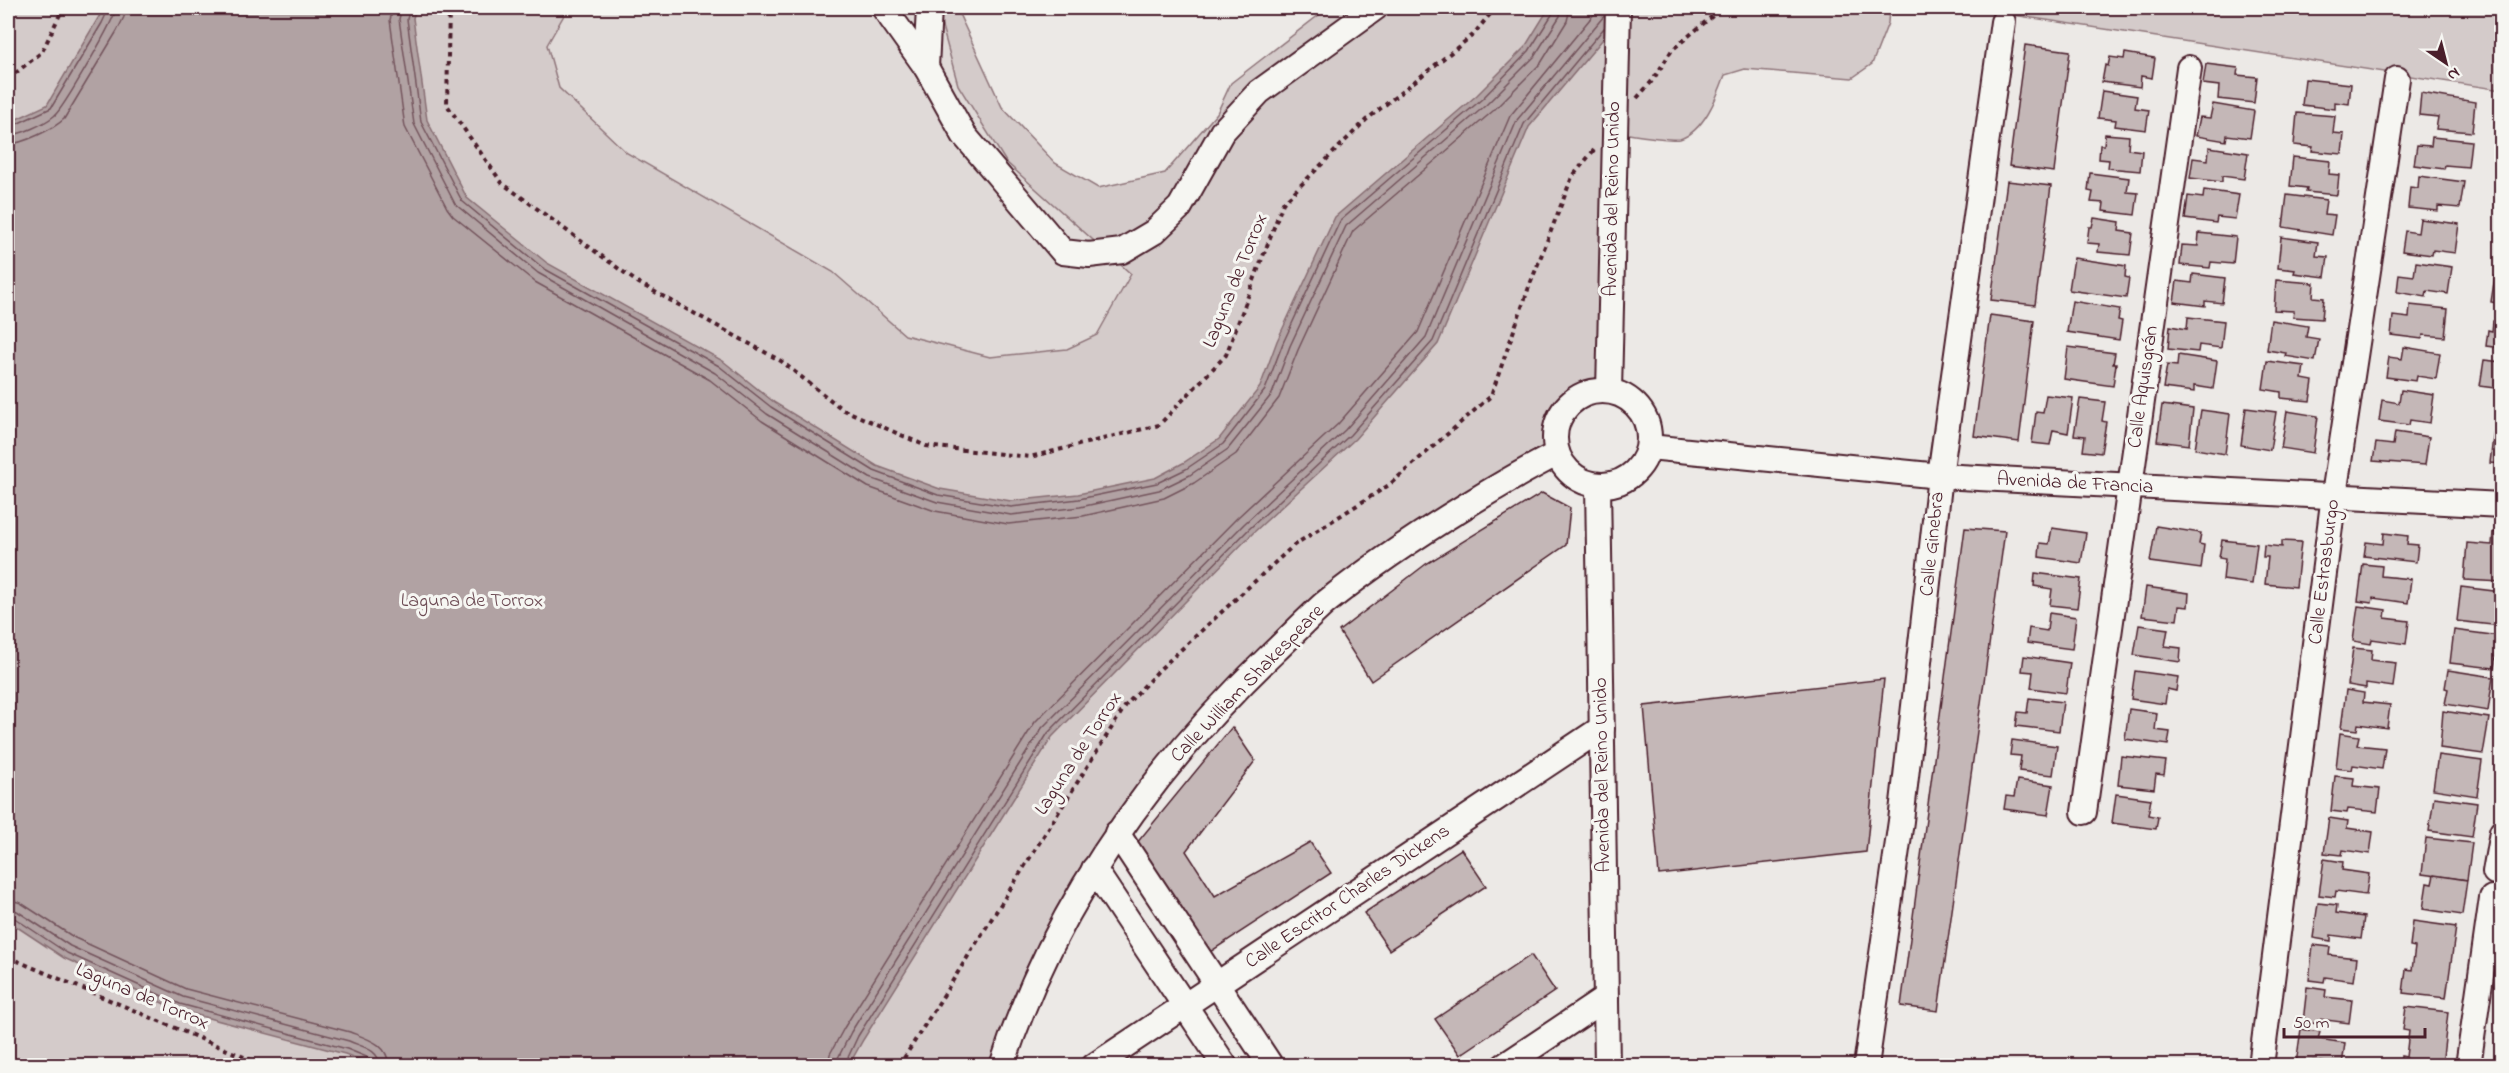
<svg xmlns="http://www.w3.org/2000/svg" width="2509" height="1073" font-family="'Indie Flower',sans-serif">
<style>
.built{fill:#e0dad8}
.green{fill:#d4cbca;stroke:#8f757a;stroke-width:1.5}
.water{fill:#b1a2a3;stroke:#886e73;stroke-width:1.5}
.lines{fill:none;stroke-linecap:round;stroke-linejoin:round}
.shore{stroke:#73535b;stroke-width:1.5}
.building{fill:#c4b7b7;stroke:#4a1f2b;stroke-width:1.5}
.minor-casing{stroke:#4a1f2b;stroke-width:28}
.path{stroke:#4a1f2b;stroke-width:4;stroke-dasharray:4.5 4.5;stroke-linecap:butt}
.minor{stroke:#f6f6f2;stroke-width:24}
.labels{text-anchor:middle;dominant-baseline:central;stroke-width:6;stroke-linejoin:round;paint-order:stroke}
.street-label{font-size:20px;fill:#4a1f2b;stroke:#f6f6f2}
.park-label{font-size:20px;fill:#6c4a53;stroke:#f6f6f2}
</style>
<rect width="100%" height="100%" fill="#ece9e6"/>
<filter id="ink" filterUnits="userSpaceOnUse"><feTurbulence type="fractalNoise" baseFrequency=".0167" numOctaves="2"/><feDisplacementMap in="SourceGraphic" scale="12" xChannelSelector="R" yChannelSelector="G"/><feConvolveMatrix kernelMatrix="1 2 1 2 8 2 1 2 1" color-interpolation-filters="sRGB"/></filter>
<g filter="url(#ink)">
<polygon class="built" points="568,8 937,8 958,85 1131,274 1097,335 1067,349 990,357 905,335 833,272 627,153 559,88 547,45"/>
<g class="green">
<path d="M 8,8 L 568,8 L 547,45 L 559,88 L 627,153 L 833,272 L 905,335 L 990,357 L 1067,349 L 1097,335 L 1131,274 L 1006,162 L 958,85 L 937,8 L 960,8 L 960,16 L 1002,107 L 1055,163 L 1098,188 L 1165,173 L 1217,113 L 1231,83 L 1328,8 L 1889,8 L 1888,23 L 1872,64 L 1852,78 L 1745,69 L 1725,75 C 1717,97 1704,131 1680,139 C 1670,141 1631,134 1619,133 L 1609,389 C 1569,396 1560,421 1555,457 L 1326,605 L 1119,830 L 1003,1066 L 8,1065 Z"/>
<polygon points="1981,8 2501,8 2501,90 1981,10"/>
</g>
<polygon class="water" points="104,8 416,8 413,18 427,120 467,198 547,263 723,361 775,403 877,466 940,489 1011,501 1078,494 1155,478 1183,463 1219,439 1260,387 1277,341 1335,217 1477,95 1525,47 1549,8 1629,8 1529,127 1438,344 1355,439 1253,533 1052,737 863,1040 849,1065 373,1065 345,1054 178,1010 64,958 8,921 8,123 47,105"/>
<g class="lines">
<g class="shore">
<polyline points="393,8 390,20 405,127 447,208 453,216 535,282 710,380 762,421 868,487 935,511 1008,524 1083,516 1164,498 1194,483 1236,454 1279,398 1298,350 1353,231 1493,111 1541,63 1567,21 1570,8"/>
<polyline points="402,8 399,19 414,124 455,204 538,273 715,373 767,414 870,478 937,502 1011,515 1080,507 1159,490 1190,475 1228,449 1272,394 1290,346 1346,226 1486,105 1534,57 1560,16 1561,8"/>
<polyline points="410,8 407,19 421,122 462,201 543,268 719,366 771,407 874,471 938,495 1011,507 1079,499 1157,483 1186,469 1223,444 1265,390 1283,343 1340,221 1482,99 1529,51 1553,13 1554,8"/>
<polyline points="8,128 51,108 102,23 109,8"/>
<path d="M 8,135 C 21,135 44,124 54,116 C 63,109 116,18 116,8"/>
<path d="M 8,144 C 22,144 54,129 64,119 L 117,31 L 124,17 L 125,8"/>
<path d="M 8,899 L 21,903 L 75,938 L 186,989 L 350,1032 C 368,1039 388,1044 389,1066"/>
<path d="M 8,908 L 17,911 L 70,946 L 183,997 L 349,1041 C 362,1047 379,1049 380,1066"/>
<polyline points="8,916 13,917 67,953 180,1004 347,1049 369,1058 372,1066"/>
<polyline points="828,1066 830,1054 844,1028 1035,722 1238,517 1338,424 1418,332 1510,116 1599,8"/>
<polyline points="837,1066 838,1058 851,1032 1042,728 1244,524 1345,430 1426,337 1517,120 1604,16"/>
<polyline points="844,1066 858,1036 1048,733 1249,529 1350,435 1433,341 1524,124 1604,28"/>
</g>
</g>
<g class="building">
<polygon points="2025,45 2070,51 2054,172 2009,166"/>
<polygon points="2125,53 2155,58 2152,78 2141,76 2140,87 2102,82 2105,65 2108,66 2110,57 2124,59"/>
<polygon points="2206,64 2238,68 2237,75 2257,77 2254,103 2218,99 2219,86 2203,84"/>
<polygon points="2305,79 2351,84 2349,104 2335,102 2335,109 2302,105"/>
<polygon points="2102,91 2137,96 2135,108 2149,110 2146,130 2115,126 2116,120 2098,118"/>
<polygon points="2421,93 2475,102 2472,132 2436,129 2438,117 2419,115"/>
<polygon points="2213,104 2254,111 2250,138 2227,135 2226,141 2196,136 2200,117 2210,118"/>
<polygon points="2297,113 2335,116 2333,133 2344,134 2342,154 2312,151 2313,147 2294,145"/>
<polygon points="2105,134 2129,136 2128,149 2142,151 2140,171 2108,168 2109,160 2099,159 2100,145 2104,145"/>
<polygon points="2432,137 2471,141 2468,167 2445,165 2444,169 2414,165 2417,145 2431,146"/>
<polygon points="2209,147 2248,153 2244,179 2222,176 2222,182 2190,178 2193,158 2208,160"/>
<polygon points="2293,157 2330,161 2329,174 2339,175 2337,195 2306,192 2307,188 2290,186"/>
<polygon points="2090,173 2129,178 2127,192 2138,193 2135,215 2103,211 2104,203 2091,202 2093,192 2088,191"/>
<polygon points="2419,176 2464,182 2460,208 2438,206 2438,211 2408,208 2410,187 2418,188"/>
<polygon points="2007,181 2051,186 2035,305 1991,300"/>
<polygon points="2204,190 2239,195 2235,219 2217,217 2216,223 2185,219 2188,196 2203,198"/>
<polygon points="2287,195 2326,200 2324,214 2335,215 2332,235 2283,227"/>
<polygon points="2094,218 2120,222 2119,231 2133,233 2130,255 2098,252 2099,244 2087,243 2089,227 2092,227"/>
<polygon points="2420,219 2459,224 2455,253 2433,250 2432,255 2402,251 2405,231 2418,233"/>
<polygon points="2199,233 2236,237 2233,264 2211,262 2210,268 2180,265 2182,245 2198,246"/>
<polygon points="2281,237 2318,242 2316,256 2328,257 2325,277 2294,273 2295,270 2278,268"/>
<polygon points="2500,245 2502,245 2502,262 2498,262"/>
<polygon points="2074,258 2126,266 2125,277 2129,278 2126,298 2069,290"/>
<polygon points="2416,262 2452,267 2448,294 2427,291 2426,297 2397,292 2399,274 2414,276"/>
<polygon points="2193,274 2225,278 2222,303 2205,301 2205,306 2174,302 2177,281 2192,283"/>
<polygon points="2495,276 2502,277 2502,304 2491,302"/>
<polygon points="2276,280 2314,283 2313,297 2324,298 2322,319 2293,317 2294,311 2274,310"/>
<polygon points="2072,301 2120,309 2118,320 2122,321 2119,340 2067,332"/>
<polygon points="2410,305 2448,309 2445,337 2423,335 2422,339 2391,335 2393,316 2409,318"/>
<polygon points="1990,315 2034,321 2019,442 1974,436"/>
<polygon points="2188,317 2224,321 2221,348 2199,345 2198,352 2168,349 2170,326 2187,329"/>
<polygon points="2271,320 2308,326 2306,337 2319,339 2315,361 2285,356 2286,353 2267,350"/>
<polygon points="2493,321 2502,322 2502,348 2486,346 2488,330 2492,331"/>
<polygon points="2068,347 2115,353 2113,364 2116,364 2113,386 2064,379"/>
<polygon points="2404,347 2440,353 2436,379 2417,376 2416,381 2386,377 2389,357 2402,359"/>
<polygon points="2178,355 2217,361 2213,389 2194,386 2194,392 2163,388 2167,365 2177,366"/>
<polygon points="2484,360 2502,362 2502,389 2480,386"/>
<polygon points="2267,361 2304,366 2302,379 2313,381 2310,401 2281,398 2281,392 2263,389"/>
<polygon points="2401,390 2434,395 2430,423 2410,420 2409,425 2379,421 2382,400 2399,403"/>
<polygon points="2046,395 2073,398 2068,433 2053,430 2050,445 2032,443 2036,412 2043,413"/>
<polygon points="2080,399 2105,402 2102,421 2106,422 2101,453 2083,451 2085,436 2074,435"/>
<polygon points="2162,405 2193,409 2189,445 2157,441"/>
<polygon points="2246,408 2276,412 2270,450 2241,445"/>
<polygon points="2201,410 2230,414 2225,454 2195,449"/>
<polygon points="2287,411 2318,416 2313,453 2281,448"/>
<polygon points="2496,412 2502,413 2502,464 2490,463"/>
<polygon points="2395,432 2429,437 2425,465 2373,461 2376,443 2393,445"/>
<polygon points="1542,493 1570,508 1566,545 1371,681 1339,631 1426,564"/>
<polygon points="2156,526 2201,533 2199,544 2204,545 2201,569 2150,562"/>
<polygon points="1965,528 2005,531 1938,1011 1901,1006"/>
<polygon points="2052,528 2086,533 2081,563 2039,557 2040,543 2049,544"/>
<polygon points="2493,532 2502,533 2502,582 2464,580 2467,543 2492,545"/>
<polygon points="2384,533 2408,536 2407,544 2418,545 2416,562 2364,556 2366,542 2383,544"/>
<polygon points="2222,540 2257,544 2252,584 2223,580 2225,559 2219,558"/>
<polygon points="2282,541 2301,542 2296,587 2265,584 2268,557 2263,557 2264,545 2282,547"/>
<polygon points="2363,564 2382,566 2381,576 2411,579 2408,603 2373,598 2372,603 2358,601"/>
<polygon points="2035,573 2081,579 2077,608 2050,605 2052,589 2034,586"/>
<polygon points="2146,587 2189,593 2188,607 2179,606 2177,620 2142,616"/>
<polygon points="2461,587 2502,592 2501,626 2457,621"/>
<polygon points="2358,606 2386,610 2385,618 2409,621 2406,644 2372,639 2371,644 2353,641"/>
<polygon points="2049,613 2076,617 2072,649 2027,643 2029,628 2047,631"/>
<polygon points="2139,625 2168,629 2165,646 2181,648 2180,662 2134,655"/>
<polygon points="2454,630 2499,636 2494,668 2450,663"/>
<polygon points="2353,648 2372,650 2371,660 2396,663 2393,687 2366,683 2366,688 2348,685"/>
<polygon points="2024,656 2070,663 2066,693 2031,688 2033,672 2022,671"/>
<polygon points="2448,670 2493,677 2488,711 2445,704 2448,689 2445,688"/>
<polygon points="2135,671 2178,677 2176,691 2167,689 2165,704 2131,699"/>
<polygon points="1884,679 1866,852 1659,875 1644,706"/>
<polygon points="2346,690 2364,693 2363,702 2390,705 2387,728 2358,724 2357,730 2341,728"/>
<polygon points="2029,698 2063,702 2059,731 2016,726 2018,712 2027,713"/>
<polygon points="2129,709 2157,713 2155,730 2170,732 2168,745 2125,739"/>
<polygon points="2443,711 2489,718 2483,754 2440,748"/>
<polygon points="1232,727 1255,761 1186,851 1215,896 1310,842 1331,873 1207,954 1136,844"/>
<polygon points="2340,733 2359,736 2357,745 2385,748 2382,769 2353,765 2352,770 2336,768"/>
<polygon points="2012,740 2057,746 2053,775 2019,771 2021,756 2010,755"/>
<polygon points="2438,755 2482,761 2477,796 2433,789"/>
<polygon points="2121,756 2166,761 2164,775 2156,774 2154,789 2118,785"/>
<polygon points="2335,776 2354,778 2353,786 2380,789 2377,812 2348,809 2347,813 2331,811"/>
<polygon points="2017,780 2053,785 2048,815 2004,809 2006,796 2014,797"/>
<polygon points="2116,794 2151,799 2148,815 2158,817 2156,829 2112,823"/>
<polygon points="2434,797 2477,803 2472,837 2429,831"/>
<polygon points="2329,818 2348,821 2347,828 2373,832 2370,854 2343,850 2342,855 2324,853"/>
<polygon points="2426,838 2472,843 2467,880 2422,874"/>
<polygon points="1461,849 1486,886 1389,950 1364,913"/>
<polygon points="2324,859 2343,862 2342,870 2369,874 2366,895 2336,891 2335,897 2319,895"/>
<polygon points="2434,875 2467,880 2462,915 2423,909 2427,883 2432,884"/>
<polygon points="2318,903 2337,905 2336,913 2364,917 2361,939 2331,935 2331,941 2313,938"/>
<polygon points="2413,921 2456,927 2446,998 2403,993 2406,969 2412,970 2415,947 2410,946"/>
<polygon points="2313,945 2330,947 2329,955 2357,958 2354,981 2325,977 2324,982 2309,980"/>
<polygon points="1531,955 1555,991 1460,1055 1435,1019"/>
<polygon points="2307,987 2326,990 2325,997 2352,1000 2349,1023 2319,1019 2319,1024 2303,1022"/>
<polygon points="2406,1007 2448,1012 2442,1066 2400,1066 2401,1056 2406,1057 2409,1031 2403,1030"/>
<polygon points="2502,1025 2502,1066 2496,1066"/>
<polygon points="2301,1029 2320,1032 2318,1039 2345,1043 2342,1065 2313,1061 2313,1066 2296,1064"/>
</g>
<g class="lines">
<defs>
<g id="minor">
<polyline points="884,8 926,67 964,135 1063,252 1089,255 1122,251 1154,232 1180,207 1222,132 1259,92 1375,8"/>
<polyline points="926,67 929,8"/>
<polyline points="1609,391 1618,8"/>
<circle cx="1602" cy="438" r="47"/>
<polyline points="1649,447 1940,476 2502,505"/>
<polyline points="1598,485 1607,1066"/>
<polyline points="2084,812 2189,68"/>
<polyline points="1117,833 1271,1066"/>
<polyline points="1094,869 1225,1066"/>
<polyline points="2495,872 2502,832"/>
<path d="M 1002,1066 C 1054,905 1152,769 1273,653 C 1290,637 1307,619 1325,603 C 1370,567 1418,535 1467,505 C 1497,487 1526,469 1557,454"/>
<polyline points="1094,1066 1602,728"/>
<polyline points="1504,1066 1606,998"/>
<polyline points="1866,1066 1901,821 1940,476 2003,22"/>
<polyline points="2261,1066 2334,495 2397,79"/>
<polyline points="2468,1066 2492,898"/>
</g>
</defs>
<use href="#minor" class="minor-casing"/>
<g class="path">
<polyline points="449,8 447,105 502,183 637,282 781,361 842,409 926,446 1030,457 1159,425 1226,355 1283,203 1366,120 1473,35 1495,8"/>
<polyline points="8,79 42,52 63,8"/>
<polyline points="1637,98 1653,80 1672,50 1722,8"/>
<polyline points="8,957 265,1066"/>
<polyline points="899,1066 1126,705 1159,670 1294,545 1389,485 1491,396 1529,287 1572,177 1594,150"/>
</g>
<use href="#minor" class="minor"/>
</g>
</g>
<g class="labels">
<g class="street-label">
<text transform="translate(1613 199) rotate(-89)">Avenida del Reino Unido</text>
<text transform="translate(1236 281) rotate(-68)">Laguna de Torrox</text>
<text transform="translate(2144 387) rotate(-82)">Calle Aquisgrán</text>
<text transform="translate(2075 484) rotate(3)">Avenida de Francia</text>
<text transform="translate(1933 544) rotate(-84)">Calle Ginebra</text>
<text transform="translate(2325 572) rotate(-83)">Calle Estrasburgo</text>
<text transform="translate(1248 684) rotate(-46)">Calle William Shakespeare</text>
<text transform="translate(1079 754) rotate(-57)">Laguna de Torrox</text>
<text transform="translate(1603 775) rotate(-91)">Avenida del Reino Unido</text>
<text transform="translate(1348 897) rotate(-34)">Calle Escritor Charles Dickens</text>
<text transform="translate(142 997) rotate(23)">Laguna de Torrox</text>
</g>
<g class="park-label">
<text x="472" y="601">Laguna de Torrox</text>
</g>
</g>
<rect width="2509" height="1073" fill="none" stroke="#f6f6f2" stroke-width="30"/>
<rect x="15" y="15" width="2479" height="1043" fill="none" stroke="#4a1f2b" stroke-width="2" filter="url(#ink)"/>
<g transform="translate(2446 63) rotate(145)" stroke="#f6f6f2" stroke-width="4.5" paint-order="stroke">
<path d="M0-4.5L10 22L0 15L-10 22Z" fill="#4a1f2b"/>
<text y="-9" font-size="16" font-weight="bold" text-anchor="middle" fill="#4a1f2b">N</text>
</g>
<path d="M2284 1028v9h141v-9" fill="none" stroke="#4a1f2b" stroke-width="3"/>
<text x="2293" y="1028" font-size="18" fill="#4a1f2b" stroke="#f6f6f2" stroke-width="4.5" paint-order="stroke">50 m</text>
</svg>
